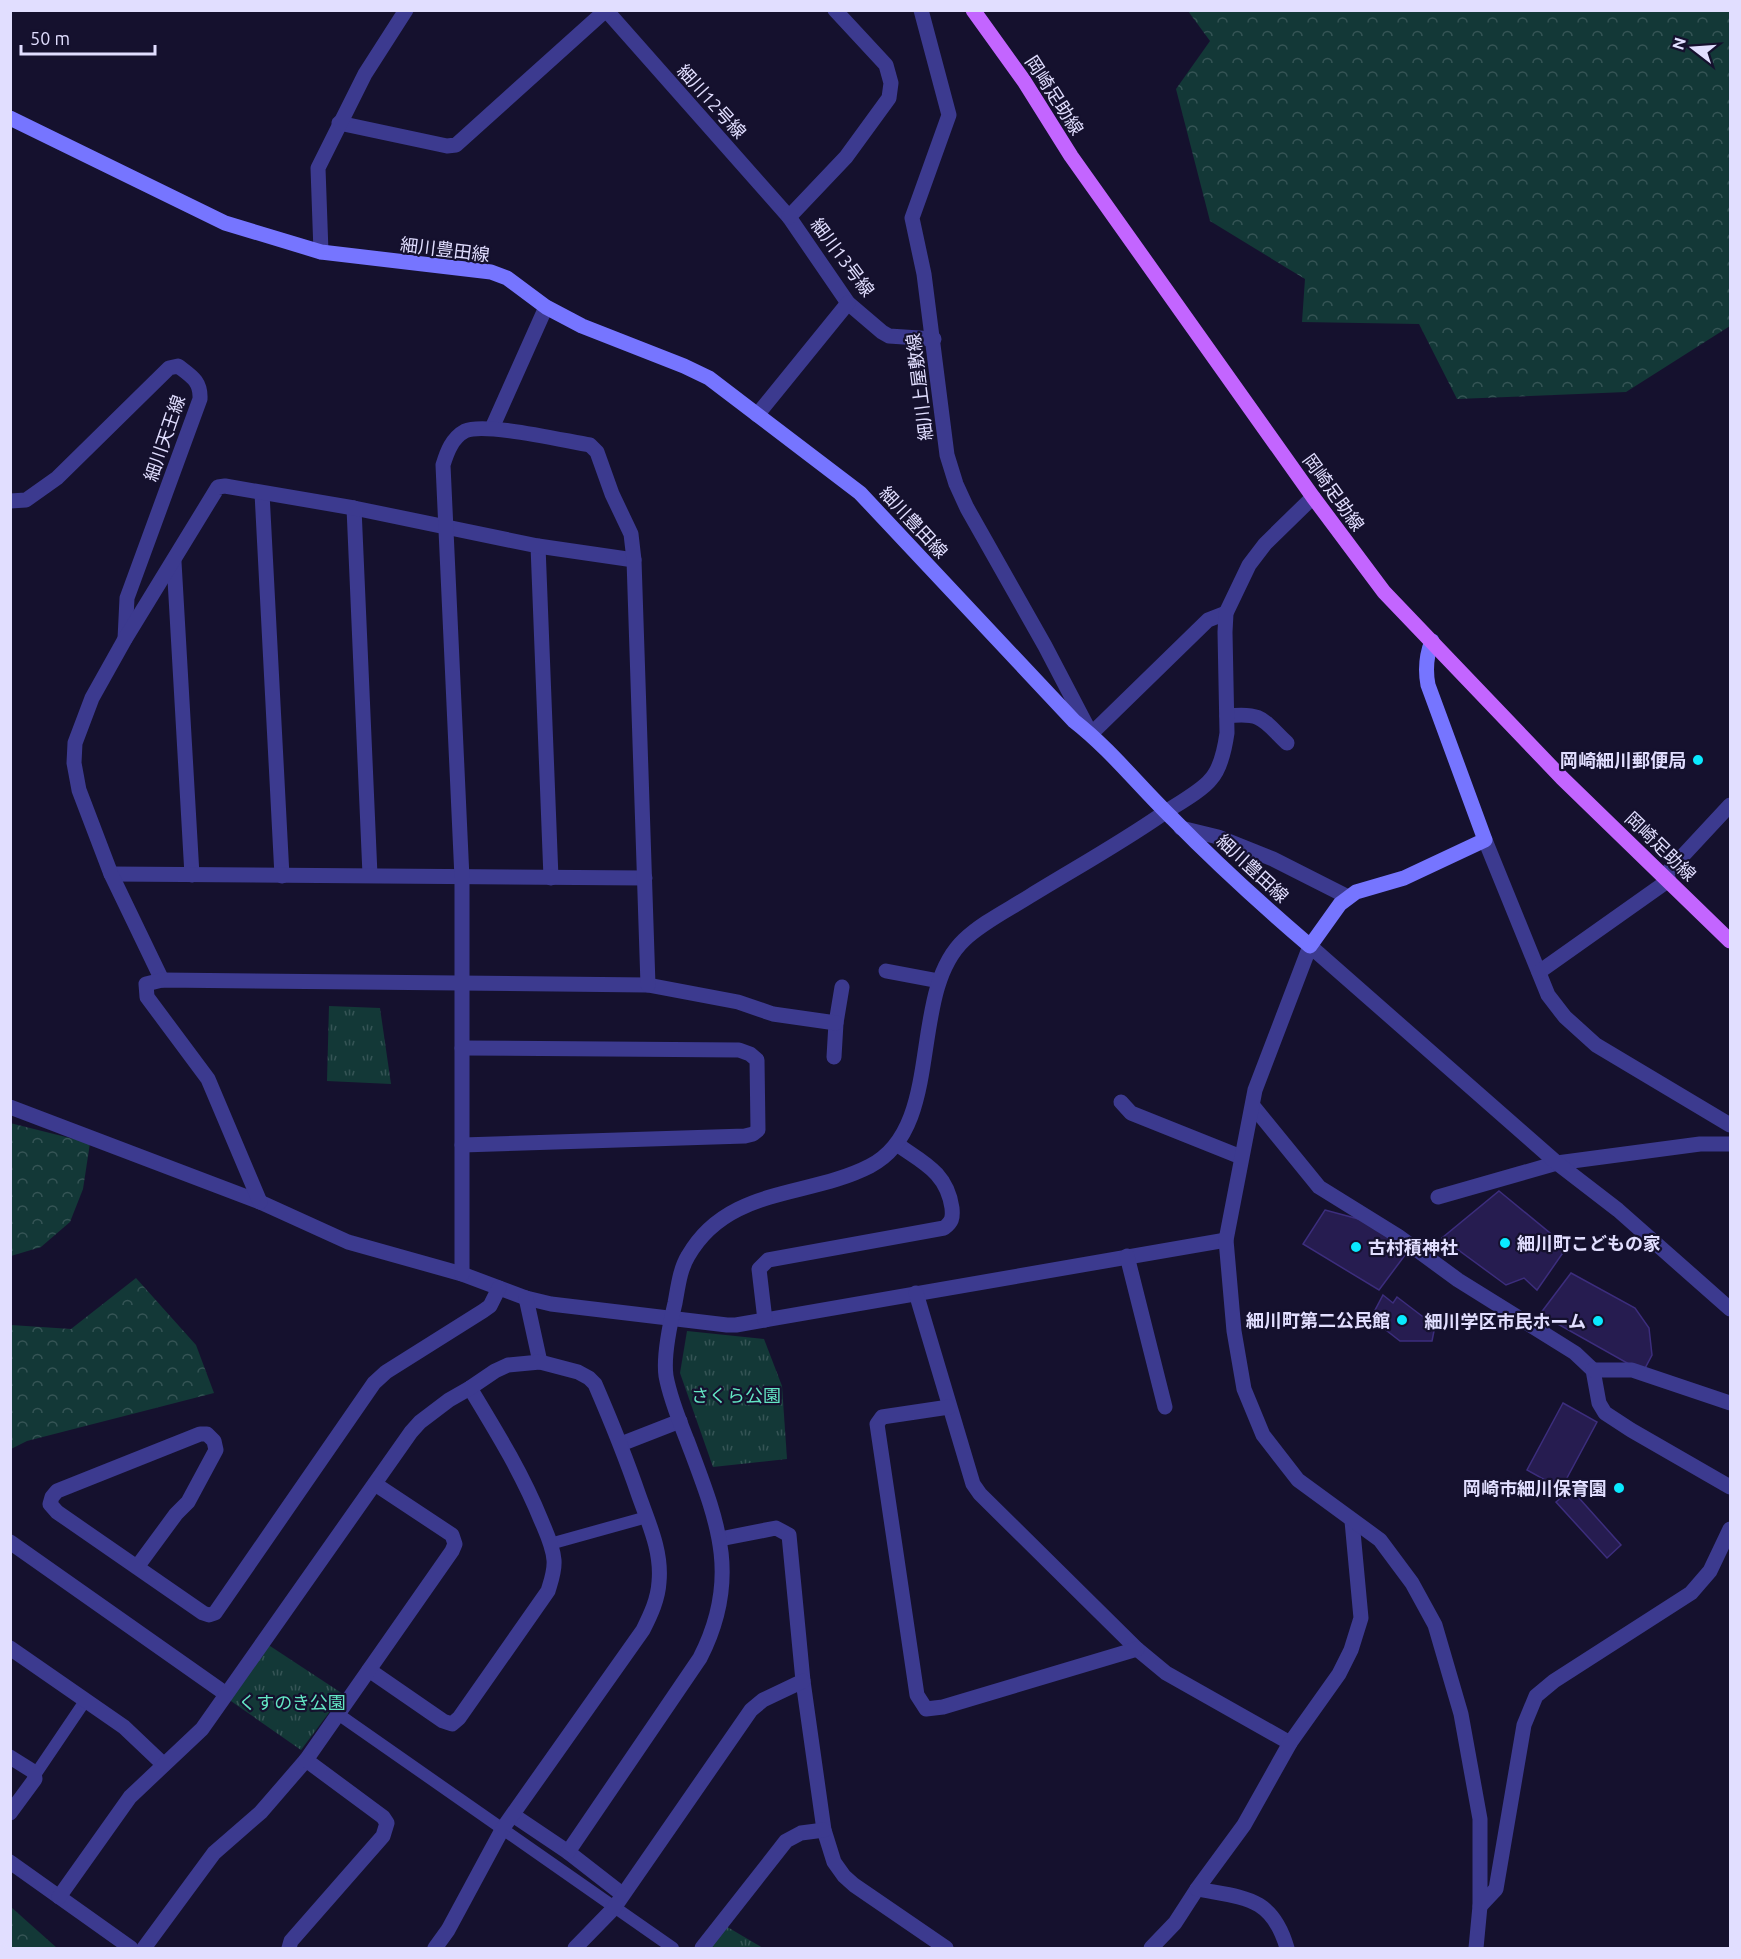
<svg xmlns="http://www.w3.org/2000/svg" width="1741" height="1959" font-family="Ubuntu,'Noto Sans JP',sans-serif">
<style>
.forest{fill:url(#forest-crowns)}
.park{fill:url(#park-tufts)}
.building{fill:#261c50;stroke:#3c2d7d;stroke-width:1.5}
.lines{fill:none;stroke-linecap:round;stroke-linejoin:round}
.pedestrian{stroke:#3c3a8f;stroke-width:12}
.minor{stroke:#3c3a8f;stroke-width:15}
.tertiary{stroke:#3c3a8f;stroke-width:15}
.secondary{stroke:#7675ff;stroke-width:15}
.primary{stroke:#c365ff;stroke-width:15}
.poi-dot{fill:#0aeaff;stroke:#15112e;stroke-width:2}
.labels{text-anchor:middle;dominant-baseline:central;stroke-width:4.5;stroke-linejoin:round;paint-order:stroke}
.street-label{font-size:18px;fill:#e1deff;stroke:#15112e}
.poi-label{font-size:18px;font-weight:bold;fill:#e1deff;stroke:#15112e;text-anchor:end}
.park-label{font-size:18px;fill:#63e6c4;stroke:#15112e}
</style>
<defs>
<pattern id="forest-crowns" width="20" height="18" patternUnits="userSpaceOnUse" patternTransform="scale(1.5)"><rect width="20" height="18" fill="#133837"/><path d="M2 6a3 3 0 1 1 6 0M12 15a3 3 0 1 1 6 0" fill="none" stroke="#355455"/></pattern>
<pattern id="park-tufts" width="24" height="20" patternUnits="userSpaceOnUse" patternTransform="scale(1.5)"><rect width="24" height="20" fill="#133837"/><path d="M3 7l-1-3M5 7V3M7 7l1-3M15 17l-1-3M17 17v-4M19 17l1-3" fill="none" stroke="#355455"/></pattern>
</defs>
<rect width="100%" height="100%" fill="#15112e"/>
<g class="forest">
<polygon points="1188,11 1730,11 1730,326 1626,392 1457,399 1419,324 1302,322 1305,279 1210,221 1176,89 1210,41"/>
<polygon points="10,1123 90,1143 83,1189 70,1222 41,1247 11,1256"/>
<polygon points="136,1278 196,1345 214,1393 27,1441 11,1449 11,1325 71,1329"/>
<polygon points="11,1907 57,1948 11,1948"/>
</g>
<g class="park">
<polygon points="329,1006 380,1008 391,1084 327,1081"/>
<polygon points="687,1331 764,1339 782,1386 787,1459 713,1467 680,1373"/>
<polygon points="267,1644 343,1694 301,1750 228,1699"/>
<polygon points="724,1925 763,1948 707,1948"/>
</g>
<g class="building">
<polygon points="1499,1191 1567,1247 1537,1290 1524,1278 1506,1285 1442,1238"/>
<polygon points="1325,1210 1377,1224 1408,1251 1379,1290 1303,1244"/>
<polygon points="1571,1273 1635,1308 1649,1328 1652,1355 1643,1372 1540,1314"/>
<polygon points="1383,1295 1393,1303 1397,1297 1435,1326 1432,1341 1400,1341 1382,1327 1373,1314"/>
<polygon points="1563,1403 1597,1422 1561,1489 1527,1470"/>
<polygon points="1571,1489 1621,1545 1607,1558 1556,1502"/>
</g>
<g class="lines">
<g class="pedestrian">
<polyline points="550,1544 647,1517"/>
<polyline points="338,1714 673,1948"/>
<polyline points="35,1775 85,1701"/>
</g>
<g class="minor">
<polyline points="606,10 789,217 848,303 882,332 889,336 934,339"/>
<polyline points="921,10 949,115 912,218 924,274 947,455 956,484 967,508 1045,646 1091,734 1208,620 1226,613"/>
<polyline points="339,123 447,146 456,145 606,10"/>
<polyline points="789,217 846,157 889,98 891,83 886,65 835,10"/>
<polyline points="321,252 318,168 365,74 406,10"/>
<polyline points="757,415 848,303"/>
<polyline points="492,428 546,307"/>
<polyline points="262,493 282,876"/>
<path d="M 10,501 L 26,500 L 57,478 L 169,368 L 178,366 C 191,376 201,381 200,399 L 127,598 L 125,639"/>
<polyline points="354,508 370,875"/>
<polyline points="538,546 551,878"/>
<polyline points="174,562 192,875"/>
<path d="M 1227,716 C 1263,712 1263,720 1287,743"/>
<polyline points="1181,828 1218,837 1273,859 1348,897"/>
<polyline points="1485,840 1548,995 1565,1017 1596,1045 1730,1125"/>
<polyline points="111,874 645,878"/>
<polyline points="886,971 939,981"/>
<polyline points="1539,972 1669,880"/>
<polyline points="162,980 111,874 79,790 74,763 75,743 92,698 125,639 218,487 225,486 354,508 538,546 634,560"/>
<polyline points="462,1048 739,1050 750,1054 757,1060 758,1130 753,1134 745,1136 462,1145"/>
<polyline points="834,1057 836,1023 842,987"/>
<polyline points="1121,1102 1131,1113 1241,1157"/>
<polyline points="1253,1106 1319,1187 1398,1236 1458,1280 1575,1353 1593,1370 1599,1403 1605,1413 1631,1430 1730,1487"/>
<polyline points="10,1107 260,1202 348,1242 462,1274 526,1298 551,1304 727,1325 736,1325 1226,1240"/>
<polyline points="1438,1197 1557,1163 1700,1144 1730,1144"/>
<polyline points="260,1202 208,1079 147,997 146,984 162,980 648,985 738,1002 773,1014 836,1023"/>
<polyline points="1127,1256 1165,1407"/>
<path d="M 462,1274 L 462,878 L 443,465 C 447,452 452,438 465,431 C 485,422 565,441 590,445 L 597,452 L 612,494 L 631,534 L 634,560 L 648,985"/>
<polyline points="916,1293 973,1484 980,1494 1137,1649 1166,1673 1290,1743"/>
<polyline points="526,1298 540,1362"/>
<path d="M 765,1320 L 759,1269 L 768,1260 L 944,1228 C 952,1222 953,1218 952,1208 C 947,1173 924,1163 898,1145"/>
<polyline points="1593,1370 1632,1370 1730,1403"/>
<polyline points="949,1407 882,1417 877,1424 917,1695 926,1709 943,1707 1137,1649"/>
<polyline points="621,1444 680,1421"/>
<polyline points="720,1539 776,1528 789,1535 803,1681 824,1830 834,1862 844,1876 854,1885 946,1948"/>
<polyline points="10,1542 226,1694"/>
<polyline points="137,1567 176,1514 188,1502 216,1450 214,1441 207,1434 200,1434 57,1491 52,1497 50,1504 57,1512 203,1613 209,1615 215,1613 374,1383 386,1372 483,1311 490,1306 499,1288"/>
<polyline points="10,1648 124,1727 163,1764"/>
<path d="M 369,1670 L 443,1721 L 452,1724 L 459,1718 L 548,1591 C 551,1581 555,1571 554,1560 C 553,1546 546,1532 541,1520 C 522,1473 496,1431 470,1388"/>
<polyline points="10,1757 34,1772 35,1779 10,1813"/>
<polyline points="513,1815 568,1852 622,1894"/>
<path d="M 568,1852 L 700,1658 C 742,1576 717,1520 687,1440 C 679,1420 670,1398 666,1376 C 663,1355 670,1324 675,1303 C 678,1287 680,1269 688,1256 C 728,1186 808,1198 870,1166 C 946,1127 907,994 964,940 C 983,922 1008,910 1030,896 C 1074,869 1119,844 1161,815 C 1174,806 1202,791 1211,779 C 1221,768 1225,747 1227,733 L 1225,632 L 1226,613 L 1249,565 L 1265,544 L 1313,497"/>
<polyline points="10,1862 131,1948"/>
<path d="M 59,1897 L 130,1797 L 202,1729 L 411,1432 L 420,1422 L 449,1400 L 470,1388 L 495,1371 L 508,1365 L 540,1362 L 578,1372 L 589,1378 L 595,1384 C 611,1421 626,1458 639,1496 C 649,1524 662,1552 659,1582 C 658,1599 651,1614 643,1630 L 503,1828 L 448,1930 L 435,1948"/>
<polyline points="1480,1906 1496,1889 1524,1725 1536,1696 1554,1681 1691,1593 1710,1571 1730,1529"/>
<polyline points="144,1948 214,1853 261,1812 306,1760"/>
<polyline points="289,1948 291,1941 383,1836 387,1823 383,1817 306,1760 452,1551 455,1544 452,1535 375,1484"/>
<polyline points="575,1948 614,1908 751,1710 763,1700 803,1681"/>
<polyline points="702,1948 786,1841 801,1833 824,1830"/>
<polyline points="1151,1948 1175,1923 1197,1889"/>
<path d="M 1287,1948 C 1272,1896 1244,1898 1197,1889 L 1244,1825 L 1290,1743 L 1339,1674 L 1351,1650 L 1361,1618 L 1352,1521"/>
<polyline points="1476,1948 1480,1906 1480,1819 1461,1714 1435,1625 1412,1583 1380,1540 1298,1480 1263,1435 1244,1389 1234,1331 1226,1240 1255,1090 1310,946 1557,1163 1618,1210 1730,1309"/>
</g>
<polyline class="tertiary" points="1664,876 1730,805"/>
<path class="secondary" d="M 10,118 L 225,223 L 321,252 L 491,272 L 507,278 L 546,307 L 582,326 L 684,366 L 709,378 L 860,493 L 1074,721 C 1110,749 1139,786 1172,818 C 1216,863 1262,905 1310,946 L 1340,904 L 1356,892 L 1404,878 L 1485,840 L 1428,685 C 1425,669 1426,656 1432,641"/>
<polyline class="primary" points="973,10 1024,81 1071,156 1313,497 1384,592 1562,778 1730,941"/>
</g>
<g class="poi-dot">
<circle cx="1698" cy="760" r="6"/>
<circle cx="1505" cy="1243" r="6"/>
<circle cx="1356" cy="1247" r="6"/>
<circle cx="1402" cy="1320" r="6"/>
<circle cx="1598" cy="1321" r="6"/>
<circle cx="1619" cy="1488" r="6"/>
</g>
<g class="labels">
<g class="street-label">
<text transform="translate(1055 95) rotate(57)">岡崎足助線</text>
<text transform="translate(712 101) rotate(48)">細川12号線</text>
<text transform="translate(445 249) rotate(7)">細川豊田線</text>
<text transform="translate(843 257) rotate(53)">細川13号線</text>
<text transform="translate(919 387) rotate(-97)">細川上屋敷線</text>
<text transform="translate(164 438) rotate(-71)">細川天王線</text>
<text transform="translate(1334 492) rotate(54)">岡崎足助線</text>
<text transform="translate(914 522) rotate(47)">細川豊田線</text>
<text transform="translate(1661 846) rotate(44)">岡崎足助線</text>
<text transform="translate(1253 868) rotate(43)">細川豊田線</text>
</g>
<g class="poi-label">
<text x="1686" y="760">岡崎細川郵便局</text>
<text x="1517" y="1243" text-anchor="start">細川町こどもの家</text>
<text x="1368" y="1247" text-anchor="start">古村積神社</text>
<text x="1390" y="1320">細川町第二公民館</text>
<text x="1586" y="1321">細川学区市民ホーム</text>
<text x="1607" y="1488">岡崎市細川保育園</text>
</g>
<g class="park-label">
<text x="736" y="1395">さくら公園</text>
<text x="292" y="1702">くすのき公園</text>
</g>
</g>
<rect width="1741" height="1959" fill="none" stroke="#e1deff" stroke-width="24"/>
<g transform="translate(1693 48) rotate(287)" stroke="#15112e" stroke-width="4.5" paint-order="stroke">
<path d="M0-4.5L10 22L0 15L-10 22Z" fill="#e1deff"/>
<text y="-9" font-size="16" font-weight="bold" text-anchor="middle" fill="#e1deff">N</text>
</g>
<path d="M21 45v9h134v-9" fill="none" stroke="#e1deff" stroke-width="3"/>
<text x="30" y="45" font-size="18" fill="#e1deff" stroke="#15112e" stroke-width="4.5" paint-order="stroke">50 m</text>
</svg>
